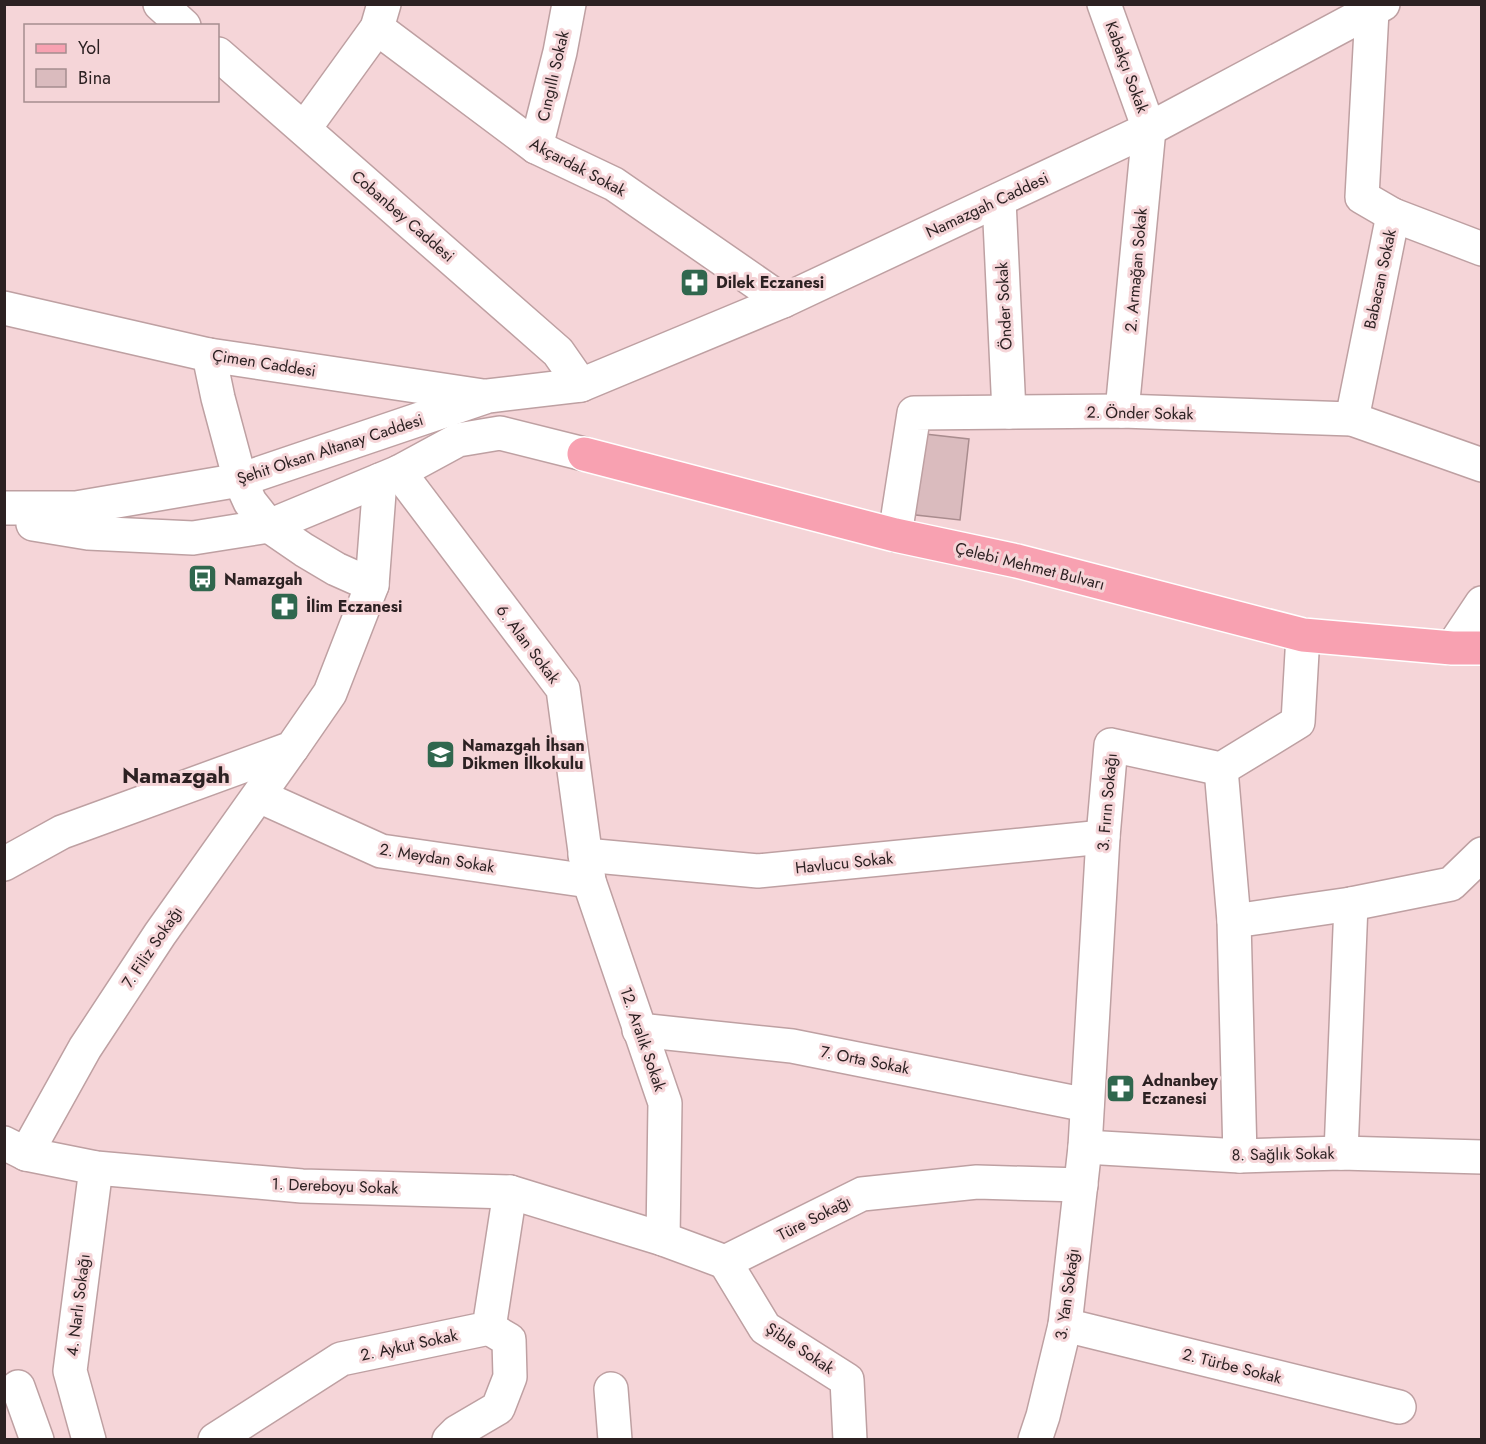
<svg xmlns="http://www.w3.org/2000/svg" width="1486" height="1444" font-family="Jost,sans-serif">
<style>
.building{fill:#dabbbe;stroke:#a98c8e;stroke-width:1.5}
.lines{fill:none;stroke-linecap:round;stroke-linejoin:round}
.street-casing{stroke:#bea0a2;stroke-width:36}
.secondary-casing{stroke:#bea0a2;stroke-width:36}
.primary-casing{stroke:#fff;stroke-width:36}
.street{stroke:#fff;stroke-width:33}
.secondary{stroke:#fff;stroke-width:33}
.primary{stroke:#f8a1b1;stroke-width:33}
.labels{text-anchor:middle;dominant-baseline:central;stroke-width:6;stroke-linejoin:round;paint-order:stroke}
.street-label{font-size:16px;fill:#2c2122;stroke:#f5d5d8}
.poi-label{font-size:16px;font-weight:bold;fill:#2c2122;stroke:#f5d5d8;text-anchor:start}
.district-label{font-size:22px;font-weight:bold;fill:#2c2122;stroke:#f5d5d8}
</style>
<rect width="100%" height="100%" fill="#f5d5d8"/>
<polygon class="building" points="916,433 969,439 960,520 907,514"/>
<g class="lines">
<defs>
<g id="street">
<polyline points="160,4 184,26"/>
<polyline points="1104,4 1149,129 1122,411"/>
<polyline points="1372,11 1362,197 1393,215 1482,249"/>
<polyline points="377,28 536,147 614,184 783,301"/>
<polyline points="218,54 558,352 581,385"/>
<polyline points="304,129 377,28 384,4"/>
<polyline points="536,147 560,52 569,4"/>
<polyline points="999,200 1009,412"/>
<polyline points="1352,419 1393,215"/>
<polyline points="399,472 563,689 589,881 665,1103 663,1239"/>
<polyline points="269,526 304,550 336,569 372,585"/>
<polyline points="895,535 914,413 1122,411 1352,419 1482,465"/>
<polyline points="1452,648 1482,603"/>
<polyline points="1221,769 1234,921 1240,1156"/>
<polyline points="259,796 381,851 589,881"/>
<polyline points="585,855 758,871 1103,837"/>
<polyline points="4,864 62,832 292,748 330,693 372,585 380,480"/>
<polyline points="1234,921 1351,904 1451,884 1482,854"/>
<polyline points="639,1030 792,1046 1087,1105"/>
<polyline points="4,1143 26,1154 96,1168 302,1186 510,1192 663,1239 725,1262 862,1194 977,1182 1081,1185"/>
<polyline points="1085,1147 1240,1156 1341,1153 1482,1157"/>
<polyline points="1341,1153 1351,904"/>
<polyline points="26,1154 85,1048 160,934 292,748"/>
<polyline points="725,1262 765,1328 847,1380 850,1440"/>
<polyline points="1065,1325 1399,1407"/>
<polyline points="18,1387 37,1440"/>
<polyline points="611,1389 615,1440"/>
<polyline points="89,1440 70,1371 96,1168"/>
<polyline points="215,1440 341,1359 489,1328 510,1192"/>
<polyline points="449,1440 457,1432 498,1408 510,1377 509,1340 489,1328"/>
<polyline points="1035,1440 1043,1416 1065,1325 1085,1147 1103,837 1111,745 1221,769 1298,722 1303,635"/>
</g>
<g id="secondary">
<polyline points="4,308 209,355 483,396"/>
<polyline points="209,355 218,398 240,480 250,502 269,526"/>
<polyline points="4,508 76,508 240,480 488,396 581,385 783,301 1149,129 1383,4"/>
<polyline points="33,524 88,533 193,538 269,526 399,472 458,440 500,433 584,454"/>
</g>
<polyline id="primary" points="584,454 895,535 1017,561 1303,635 1452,648 1482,648"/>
</defs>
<use href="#street" class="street-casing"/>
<use href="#secondary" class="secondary-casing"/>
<use href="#primary" class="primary-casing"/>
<use href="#street" class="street"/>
<use href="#secondary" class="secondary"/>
<use href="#primary" class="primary"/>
</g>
<defs>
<symbol id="pharmacy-square" viewBox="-11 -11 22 22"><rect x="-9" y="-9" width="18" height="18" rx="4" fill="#30674e" stroke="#f5d5d8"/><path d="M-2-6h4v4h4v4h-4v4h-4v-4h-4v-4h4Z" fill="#fff"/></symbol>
<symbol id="bus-square" viewBox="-11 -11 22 22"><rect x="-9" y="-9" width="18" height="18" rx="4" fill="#30674e" stroke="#f5d5d8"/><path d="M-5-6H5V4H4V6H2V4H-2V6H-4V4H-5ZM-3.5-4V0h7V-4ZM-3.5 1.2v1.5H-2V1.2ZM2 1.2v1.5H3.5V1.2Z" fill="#fff"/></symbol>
<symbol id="school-square" viewBox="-11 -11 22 22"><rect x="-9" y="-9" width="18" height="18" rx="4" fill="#30674e" stroke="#f5d5d8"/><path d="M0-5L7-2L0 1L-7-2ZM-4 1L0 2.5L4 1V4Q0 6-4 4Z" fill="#fff"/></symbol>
</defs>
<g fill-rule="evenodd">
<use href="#pharmacy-square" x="678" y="266" width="33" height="33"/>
<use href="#bus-square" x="186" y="562" width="33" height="33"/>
<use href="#pharmacy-square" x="268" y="590" width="33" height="33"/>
<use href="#school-square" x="424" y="738" width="33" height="33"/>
<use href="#pharmacy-square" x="1104" y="1072" width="33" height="33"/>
</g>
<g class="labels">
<g class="street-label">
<text transform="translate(1127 67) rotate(70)">Kabakçı Sokak</text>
<text transform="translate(553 76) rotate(-77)">Cıngıllı Sokak</text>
<text transform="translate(578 167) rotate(28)">Akçardak Sokak</text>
<text transform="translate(987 205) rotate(-25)">Namazgah Caddesi</text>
<text transform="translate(403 216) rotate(41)">Cobanbey Caddesi</text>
<text transform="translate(1136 270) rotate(-85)">2. Armağan Sokak</text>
<text transform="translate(1380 279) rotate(-78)">Babacan Sokak</text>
<text transform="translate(1004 306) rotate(-93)">Önder Sokak</text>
<text transform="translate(264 363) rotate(9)">Çimen Caddesi</text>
<text transform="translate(1140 413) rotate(1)">2. Önder Sokak</text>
<text transform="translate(330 449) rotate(-18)">Şehit Oksan Altanay Caddesi</text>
<text transform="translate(1030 566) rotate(14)">Çelebi Mehmet Bulvarı</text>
<text transform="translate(528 644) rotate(53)">6. Alan Sokak</text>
<text transform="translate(1107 802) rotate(-85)">3. Fırın Sokağı</text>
<text transform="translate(437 858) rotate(9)">2. Meydan Sokak</text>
<text transform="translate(844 863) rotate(-6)">Havlucu Sokak</text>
<text transform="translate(152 947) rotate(-56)">7. Filiz Sokağı</text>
<text transform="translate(643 1039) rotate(71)">12. Aralık Sokak</text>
<text transform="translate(865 1060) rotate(11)">7. Orta Sokak</text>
<text transform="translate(1283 1154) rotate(-1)">8. Sağlık Sokak</text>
<text transform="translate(335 1186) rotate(2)">1. Dereboyu Sokak</text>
<text transform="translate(814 1218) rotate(-27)">Türe Sokağı</text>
<text transform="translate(1067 1294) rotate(-82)">3. Yan Sokağı</text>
<text transform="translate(78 1305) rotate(-83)">4. Narlı Sokağı</text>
<text transform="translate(409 1345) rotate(-12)">2. Aykut Sokak</text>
<text transform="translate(800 1348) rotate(34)">Şible Sokak</text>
<text transform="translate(1232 1366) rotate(14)">2. Türbe Sokak</text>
</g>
<g class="poi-label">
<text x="716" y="282">Dilek Eczanesi</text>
<text x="224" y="579">Namazgah</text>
<text x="306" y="606">İlim Eczanesi</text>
<text x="462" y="745">Namazgah İhsan<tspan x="462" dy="18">Dikmen İlkokulu</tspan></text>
<text x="1142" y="1080">Adnanbey<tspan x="1142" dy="18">Eczanesi</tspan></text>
</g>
<g class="district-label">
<text x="176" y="775">Namazgah</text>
</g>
</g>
<rect width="1486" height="1444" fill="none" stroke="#2c2122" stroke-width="12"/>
<rect x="24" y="24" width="195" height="78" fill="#f5d5d8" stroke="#a58d8f" stroke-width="1.5"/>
<rect x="36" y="44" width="30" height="9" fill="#f8a1b1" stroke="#a58d8f" stroke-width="1.5"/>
<text x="78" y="54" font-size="18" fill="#2c2122">Yol</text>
<rect x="36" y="69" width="30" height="18" fill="#dabbbe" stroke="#a58d8f" stroke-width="1.5"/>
<text x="78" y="84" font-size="18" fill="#2c2122">Bina</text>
</svg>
